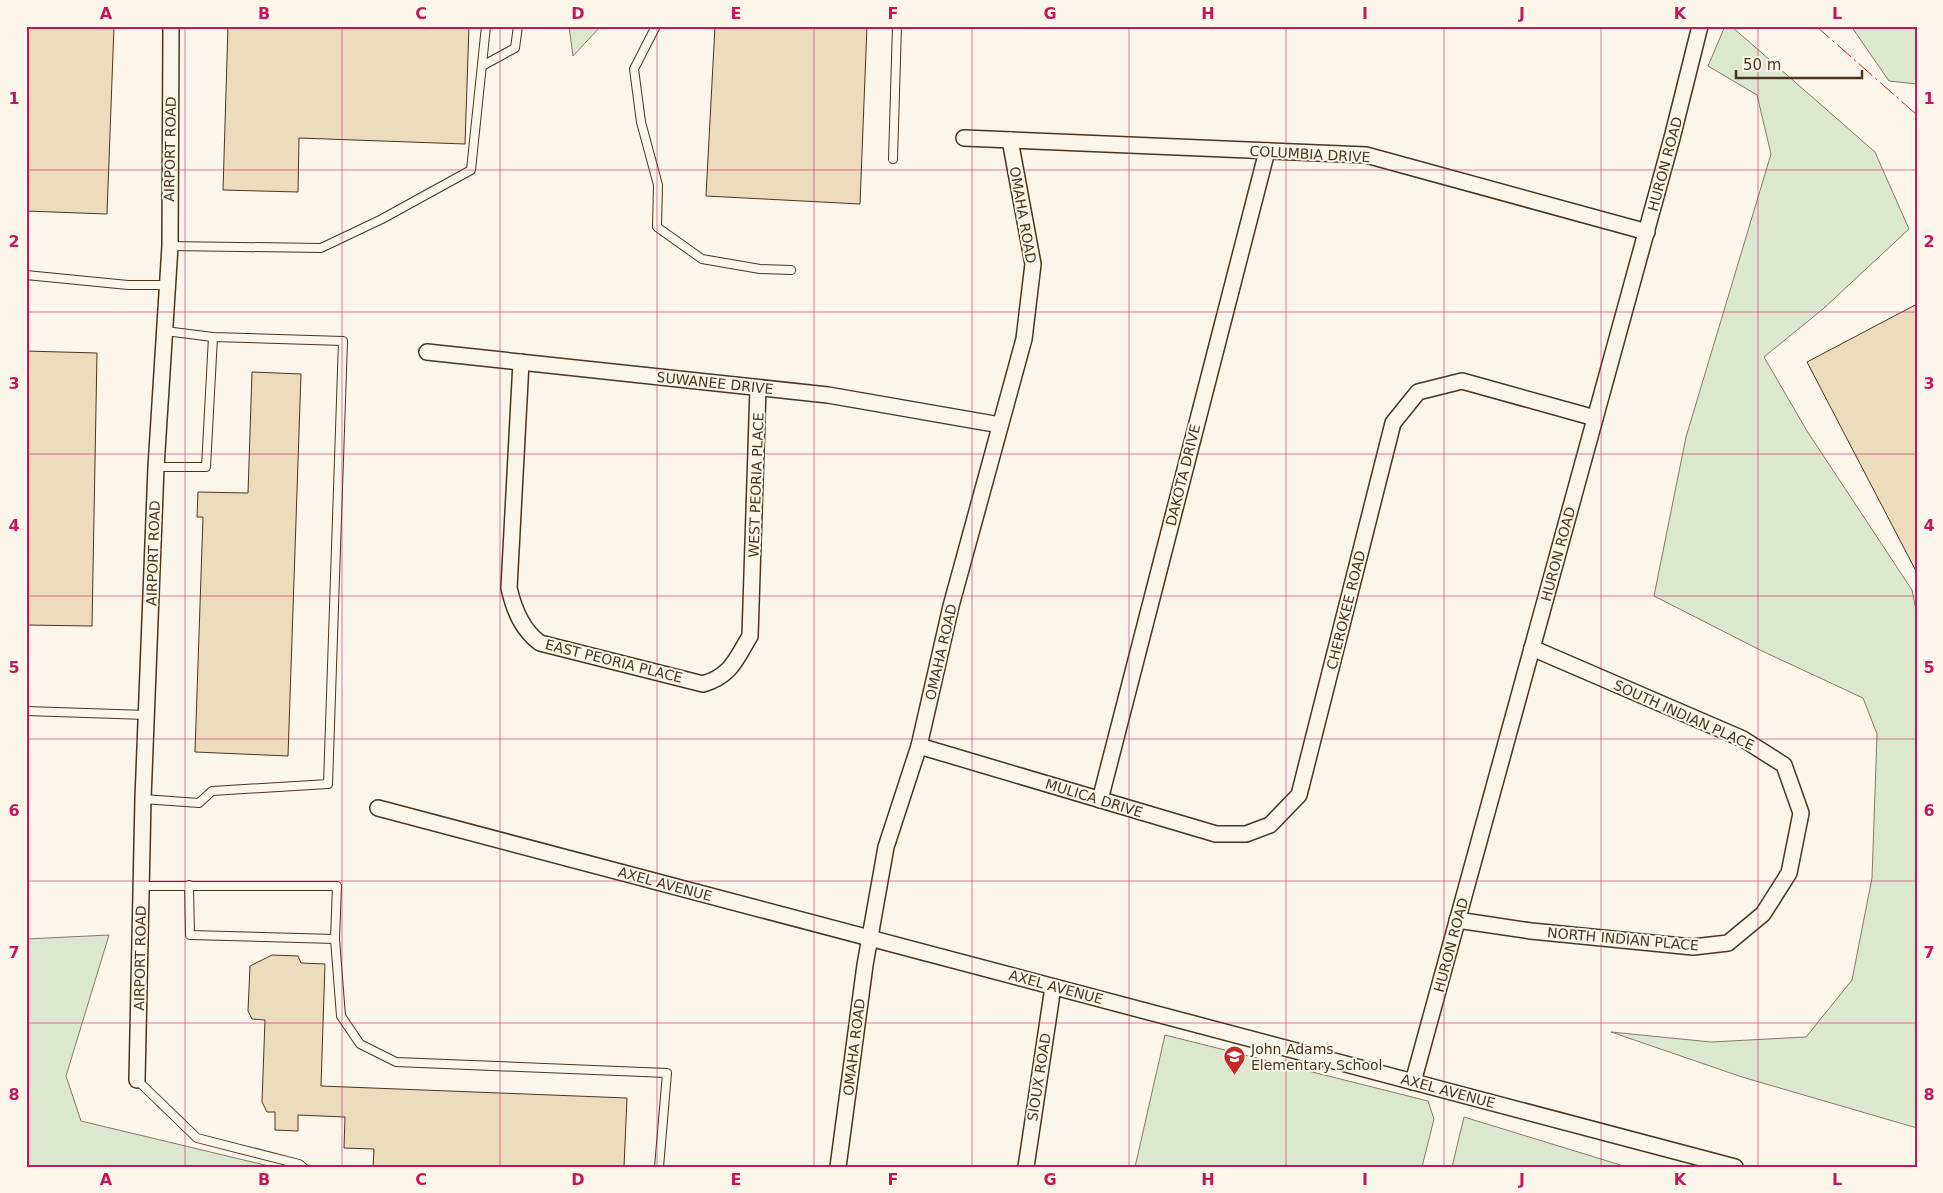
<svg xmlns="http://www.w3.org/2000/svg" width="1943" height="1193" font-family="'DejaVu Sans',sans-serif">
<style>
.green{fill:#dce7d0;stroke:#887966}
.building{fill:#ecdcbc;stroke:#4a3520}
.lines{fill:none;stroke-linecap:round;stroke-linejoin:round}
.lane-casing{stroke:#4a3520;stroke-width:10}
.street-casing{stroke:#4a3520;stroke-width:18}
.lane{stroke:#fbf6e9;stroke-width:8}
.street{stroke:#fbf6e9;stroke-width:15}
.power{stroke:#c62828;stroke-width:1;stroke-dasharray:18 4 2.5 4;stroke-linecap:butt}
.grid{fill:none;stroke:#c2185b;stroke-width:1;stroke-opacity:0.55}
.labels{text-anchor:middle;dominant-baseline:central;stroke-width:4;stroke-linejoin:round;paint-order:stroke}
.street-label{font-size:14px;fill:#4a3520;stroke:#fbf6e9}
.poi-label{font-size:14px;fill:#4a3520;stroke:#fbf6e9;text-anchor:start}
.neatline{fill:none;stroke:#c2185b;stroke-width:2}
.grid-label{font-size:16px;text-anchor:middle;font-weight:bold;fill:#c2185b}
</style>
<rect width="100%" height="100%" fill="#fbf6e9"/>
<g class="green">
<polygon points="569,26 601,26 573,56"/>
<polygon points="1725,26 1731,26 1875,152 1909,229 1823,309 1764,357 1807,431 1912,590 1917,615 1917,1128 1742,1077 1611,1032 1711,1042 1806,1037 1852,980 1872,878 1877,734 1863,698 1762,651 1654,596 1686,437 1771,154 1757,95 1708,66"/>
<polygon points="1851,26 1917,26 1917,84 1889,81"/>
<polygon points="109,935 66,1076 81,1121 273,1167 26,1167 26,939"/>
<polygon points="1165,1035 1428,1101 1434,1119 1422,1167 1135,1167"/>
<polygon points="1464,1117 1627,1167 1452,1167"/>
</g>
<g class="building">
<polygon points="26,26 114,26 107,214 26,211"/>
<polygon points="228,26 469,26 465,144 299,138 298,192 223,190"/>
<polygon points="715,26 867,26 860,204 706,196"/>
<polygon points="1917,304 1917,573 1807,362"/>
<polygon points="26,351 97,353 92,626 26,625"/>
<polygon points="252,372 301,374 288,756 195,752 203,517 197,517 198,492 248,493"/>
<polygon points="272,955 298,956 301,963 325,964 321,1086 627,1098 624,1167 373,1167 374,1149 344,1148 345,1117 298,1115 298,1131 275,1130 275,1112 267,1112 262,1102 265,1020 252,1019 248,1011 250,966"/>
</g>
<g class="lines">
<defs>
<g id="lane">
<polyline points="656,26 634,69 641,122 658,185 657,227 702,259 760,269 791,270"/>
<polyline points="482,66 515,48 518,26"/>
<polyline points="893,159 897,26"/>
<polyline points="170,246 321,248 382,219 471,170 486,26"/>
<polyline points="26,275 128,285 168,285"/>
<polyline points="156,467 206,467 213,337"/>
<polyline points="26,711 146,715"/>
<polyline points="143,799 199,803 212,791 328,784 343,341 213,337 165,331"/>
<polyline points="189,885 190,935 335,939 341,1016 360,1044 396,1062 667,1073 659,1167"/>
<polyline points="141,886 337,886 335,939"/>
<polyline points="137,1080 197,1138 299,1164 303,1167"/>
</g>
<g id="street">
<polyline points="964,138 1366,155 1647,232"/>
<polyline points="427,352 828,395 1000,425"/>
<path d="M 521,362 L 509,588 C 514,610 522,630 540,643 L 703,684 C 731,676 736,659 750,636 L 758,388"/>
<polyline points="919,746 1216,834 1246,834 1270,825 1299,795 1393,423 1418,392 1462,381 1595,418"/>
<polyline points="1100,800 1267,151"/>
<polyline points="378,808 1735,1167"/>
<polyline points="1457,920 1531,931 1693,947 1728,943 1763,914 1789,873 1801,813 1784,765 1743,739 1532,648"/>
<polyline points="137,1080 143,799 156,467 170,246 171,26"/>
<polyline points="1413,1082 1672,138 1700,26"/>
<polyline points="838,1167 865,965 886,847 919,746 951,606 1024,339 1033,264 1010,140"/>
<polyline points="1026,1167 1053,987"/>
</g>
</defs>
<use href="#lane" class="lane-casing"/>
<use href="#street" class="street-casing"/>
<use href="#lane" class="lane"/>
<use href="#street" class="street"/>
<polyline class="power" points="1816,26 1917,115"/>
</g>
<path class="grid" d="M 185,26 L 185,1167M 342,26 L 342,1167M 500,26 L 500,1167M 657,26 L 657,1167M 814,26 L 814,1167M 972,26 L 972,1167M 1129,26 L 1129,1167M 1286,26 L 1286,1167M 1444,26 L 1444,1167M 1601,26 L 1601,1167M 1758,26 L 1758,1167M 26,170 L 1917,170M 26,312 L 1917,312M 26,454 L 1917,454M 26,596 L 1917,596M 26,739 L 1917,739M 26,881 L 1917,881M 26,1023 L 1917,1023"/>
<defs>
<symbol id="school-pin" viewBox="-11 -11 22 30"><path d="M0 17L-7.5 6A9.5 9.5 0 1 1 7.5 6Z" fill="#c62828" stroke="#fbf6e9"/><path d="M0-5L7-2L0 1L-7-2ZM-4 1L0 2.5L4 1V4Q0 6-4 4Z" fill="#fff"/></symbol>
</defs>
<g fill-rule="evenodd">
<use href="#school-pin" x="1222" y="1044" width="25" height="34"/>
</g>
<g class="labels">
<g class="street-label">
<text transform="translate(170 149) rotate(-89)">AIRPORT ROAD</text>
<text transform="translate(1310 154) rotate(3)">COLUMBIA DRIVE</text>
<text transform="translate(1665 164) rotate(-75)">HURON ROAD</text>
<text transform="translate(1023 215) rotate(80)">OMAHA ROAD</text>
<text transform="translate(715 383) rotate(6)">SUWANEE DRIVE</text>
<text transform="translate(1183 475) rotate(-76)">DAKOTA DRIVE</text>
<text transform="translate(756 485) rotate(-88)">WEST PEORIA PLACE</text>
<text transform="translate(153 553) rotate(-88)">AIRPORT ROAD</text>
<text transform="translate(1558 554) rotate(-75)">HURON ROAD</text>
<text transform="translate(1346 610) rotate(-76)">CHEROKEE ROAD</text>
<text transform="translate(941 652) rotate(-77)">OMAHA ROAD</text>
<text transform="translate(614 661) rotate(14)">EAST PEORIA PLACE</text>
<text transform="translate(1684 715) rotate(24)">SOUTH INDIAN PLACE</text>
<text transform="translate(1094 798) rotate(17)">MULICA DRIVE</text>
<text transform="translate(665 884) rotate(15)">AXEL AVENUE</text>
<text transform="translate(1623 939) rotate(5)">NORTH INDIAN PLACE</text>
<text transform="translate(1451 945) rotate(-75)">HURON ROAD</text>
<text transform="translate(140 958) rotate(-89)">AIRPORT ROAD</text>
<text transform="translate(1056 987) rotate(15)">AXEL AVENUE</text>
<text transform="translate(854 1047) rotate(-83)">OMAHA ROAD</text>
<text transform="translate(1039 1077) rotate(-81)">SIOUX ROAD</text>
<text transform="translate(1448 1091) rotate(15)">AXEL AVENUE</text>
</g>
<g class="poi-label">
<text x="1251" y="1049">John Adams<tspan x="1251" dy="16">Elementary School</tspan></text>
</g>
</g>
<rect width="1943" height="1193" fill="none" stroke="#fbf6e9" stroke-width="55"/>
<path d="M1736 70v8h126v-8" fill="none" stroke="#4a3520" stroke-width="2.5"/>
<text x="1743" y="70" font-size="15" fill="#4a3520" stroke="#fbf6e9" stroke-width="4" paint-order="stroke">50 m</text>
<rect x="28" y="28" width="1888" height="1138" class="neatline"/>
<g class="grid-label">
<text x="106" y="19">A</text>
<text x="264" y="19">B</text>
<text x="421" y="19">C</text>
<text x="578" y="19">D</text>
<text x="736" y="19">E</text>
<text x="893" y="19">F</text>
<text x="1050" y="19">G</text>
<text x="1208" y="19">H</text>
<text x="1365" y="19">I</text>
<text x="1522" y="19">J</text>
<text x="1680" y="19">K</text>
<text x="1837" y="19">L</text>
<text x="14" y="104">1</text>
<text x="1929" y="104">1</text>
<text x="14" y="247">2</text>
<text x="1929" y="247">2</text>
<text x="14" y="389">3</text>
<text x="1929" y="389">3</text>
<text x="14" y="531">4</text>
<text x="1929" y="531">4</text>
<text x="14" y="673">5</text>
<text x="1929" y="673">5</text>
<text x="14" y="816">6</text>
<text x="1929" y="816">6</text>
<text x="14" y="958">7</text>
<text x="1929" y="958">7</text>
<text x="14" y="1100">8</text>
<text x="1929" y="1100">8</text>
<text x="106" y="1185">A</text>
<text x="264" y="1185">B</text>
<text x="421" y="1185">C</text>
<text x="578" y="1185">D</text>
<text x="736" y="1185">E</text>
<text x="893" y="1185">F</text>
<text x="1050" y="1185">G</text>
<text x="1208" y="1185">H</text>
<text x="1365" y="1185">I</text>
<text x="1522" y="1185">J</text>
<text x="1680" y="1185">K</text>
<text x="1837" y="1185">L</text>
</g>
</svg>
